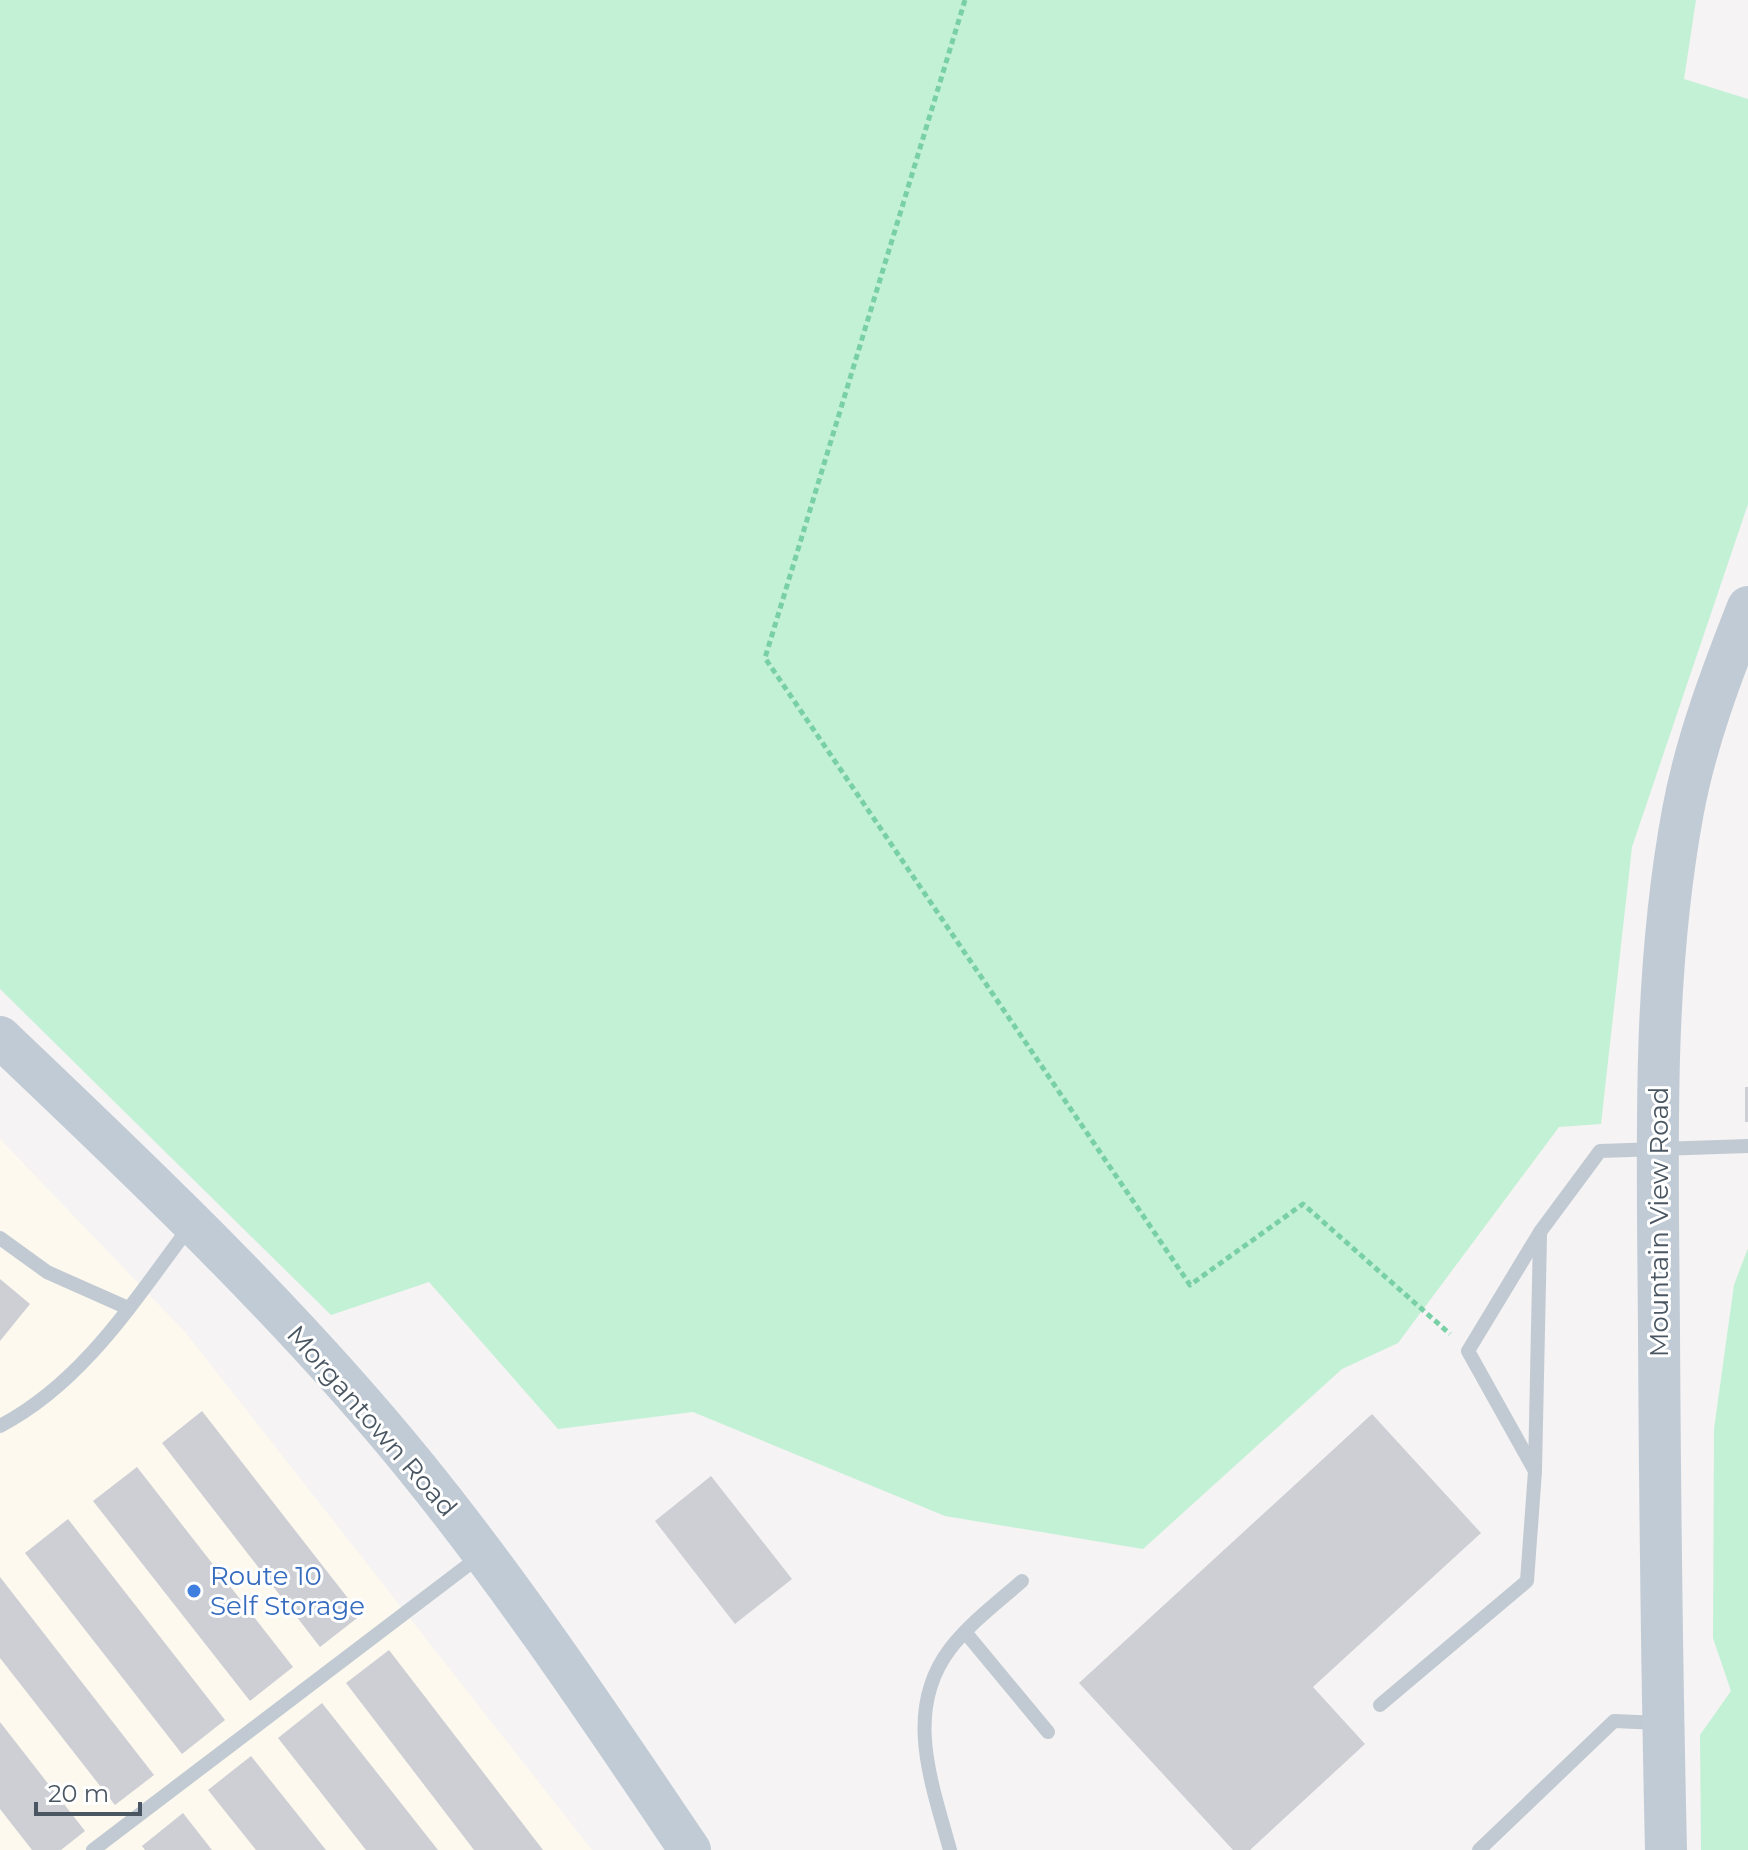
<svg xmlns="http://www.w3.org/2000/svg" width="1748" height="1850" font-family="Montserrat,sans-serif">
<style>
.commercial{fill:#fdf9ef}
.green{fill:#c3f1d5}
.building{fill:#cdcfd5}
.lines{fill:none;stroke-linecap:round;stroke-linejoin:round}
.path{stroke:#7ad0a6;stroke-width:5;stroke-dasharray:6 4;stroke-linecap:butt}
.lane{stroke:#c1cad2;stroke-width:14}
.secondary{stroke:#c1cbd6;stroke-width:42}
.shop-dot{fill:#3f7fe0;stroke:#fff;stroke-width:3}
.labels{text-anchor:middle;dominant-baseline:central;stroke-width:6;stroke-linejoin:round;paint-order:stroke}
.street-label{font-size:26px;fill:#4a5661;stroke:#fff}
.shop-label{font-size:26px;fill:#366cbe;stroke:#fff;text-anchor:start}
</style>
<rect width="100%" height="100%" fill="#f5f3f3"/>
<polygon class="commercial" points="0,1139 185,1332 592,1850 0,1850"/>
<g class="green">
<polygon points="0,0 1696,0 1684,79 1748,99 1748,504 1632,847 1601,1124 1559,1127 1398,1343 1342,1369 1143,1549 945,1516 693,1412 558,1429 429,1282 331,1315 0,989"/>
<polygon points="1748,1248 1748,1850 1701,1850 1700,1735 1731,1691 1713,1638 1714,1429 1734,1285"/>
</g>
<g class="building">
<rect x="1745" y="1087" width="3" height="35"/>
<polygon points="0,1279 30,1304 0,1341"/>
<polygon points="202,1411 361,1615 320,1647 162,1443"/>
<polygon points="1372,1414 1481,1533 1313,1687 1365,1744 1250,1850 1233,1850 1079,1683"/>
<polygon points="137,1467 293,1667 250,1701 93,1501"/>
<polygon points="711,1476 792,1579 735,1624 655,1521"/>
<polygon points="68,1519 225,1720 182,1754 25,1553"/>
<polygon points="0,1577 154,1775 115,1805 0,1658"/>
<polygon points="389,1650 543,1850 474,1850 346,1683"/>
<polygon points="322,1703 438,1850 366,1850 278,1738"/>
<polygon points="0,1722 85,1831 61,1850 32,1850 0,1809"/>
<polygon points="251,1756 326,1850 256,1850 208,1790"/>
<polygon points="183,1813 212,1850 145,1850 142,1846"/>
</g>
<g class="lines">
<polyline class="path" points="965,0 765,658 1190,1285 1303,1204 1450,1334"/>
<g class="lane">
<polyline points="0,1238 47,1272 128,1308"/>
<path d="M 0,1426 C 84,1382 135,1299 191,1225"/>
<polyline points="1535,1470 1540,1235"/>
<polyline points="965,1632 1048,1732"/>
<polyline points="1380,1705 1527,1581 1535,1471 1468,1351 1540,1232 1600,1151 1748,1146"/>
<polyline points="93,1850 480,1556"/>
<path d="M 950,1850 C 932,1783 903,1711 950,1649 C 970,1623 998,1602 1022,1581"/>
<polyline points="1479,1850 1614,1721 1659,1723"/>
</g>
<g class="secondary">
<path d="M 0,1037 C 143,1173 291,1313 416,1467 C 515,1589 602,1720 690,1850"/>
<path d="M 1666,1850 C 1662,1678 1660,1505 1659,1333 C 1658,1158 1651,983 1683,811 C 1696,741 1722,673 1748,607"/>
</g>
</g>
<circle class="shop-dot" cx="194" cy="1591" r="8"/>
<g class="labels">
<g class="street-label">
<text transform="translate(1659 1222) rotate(-90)">Mountain View Road</text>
<text transform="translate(372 1421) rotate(49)">Morgantown Road</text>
</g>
<g class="shop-label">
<text x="210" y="1576">Route 10<tspan x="210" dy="30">Self Storage</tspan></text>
</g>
</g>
<path d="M36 1802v12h104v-12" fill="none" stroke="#4a5661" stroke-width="4"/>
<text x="48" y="1802" font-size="24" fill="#4a5661" stroke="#ffffff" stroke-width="6" paint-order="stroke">20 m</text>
</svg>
